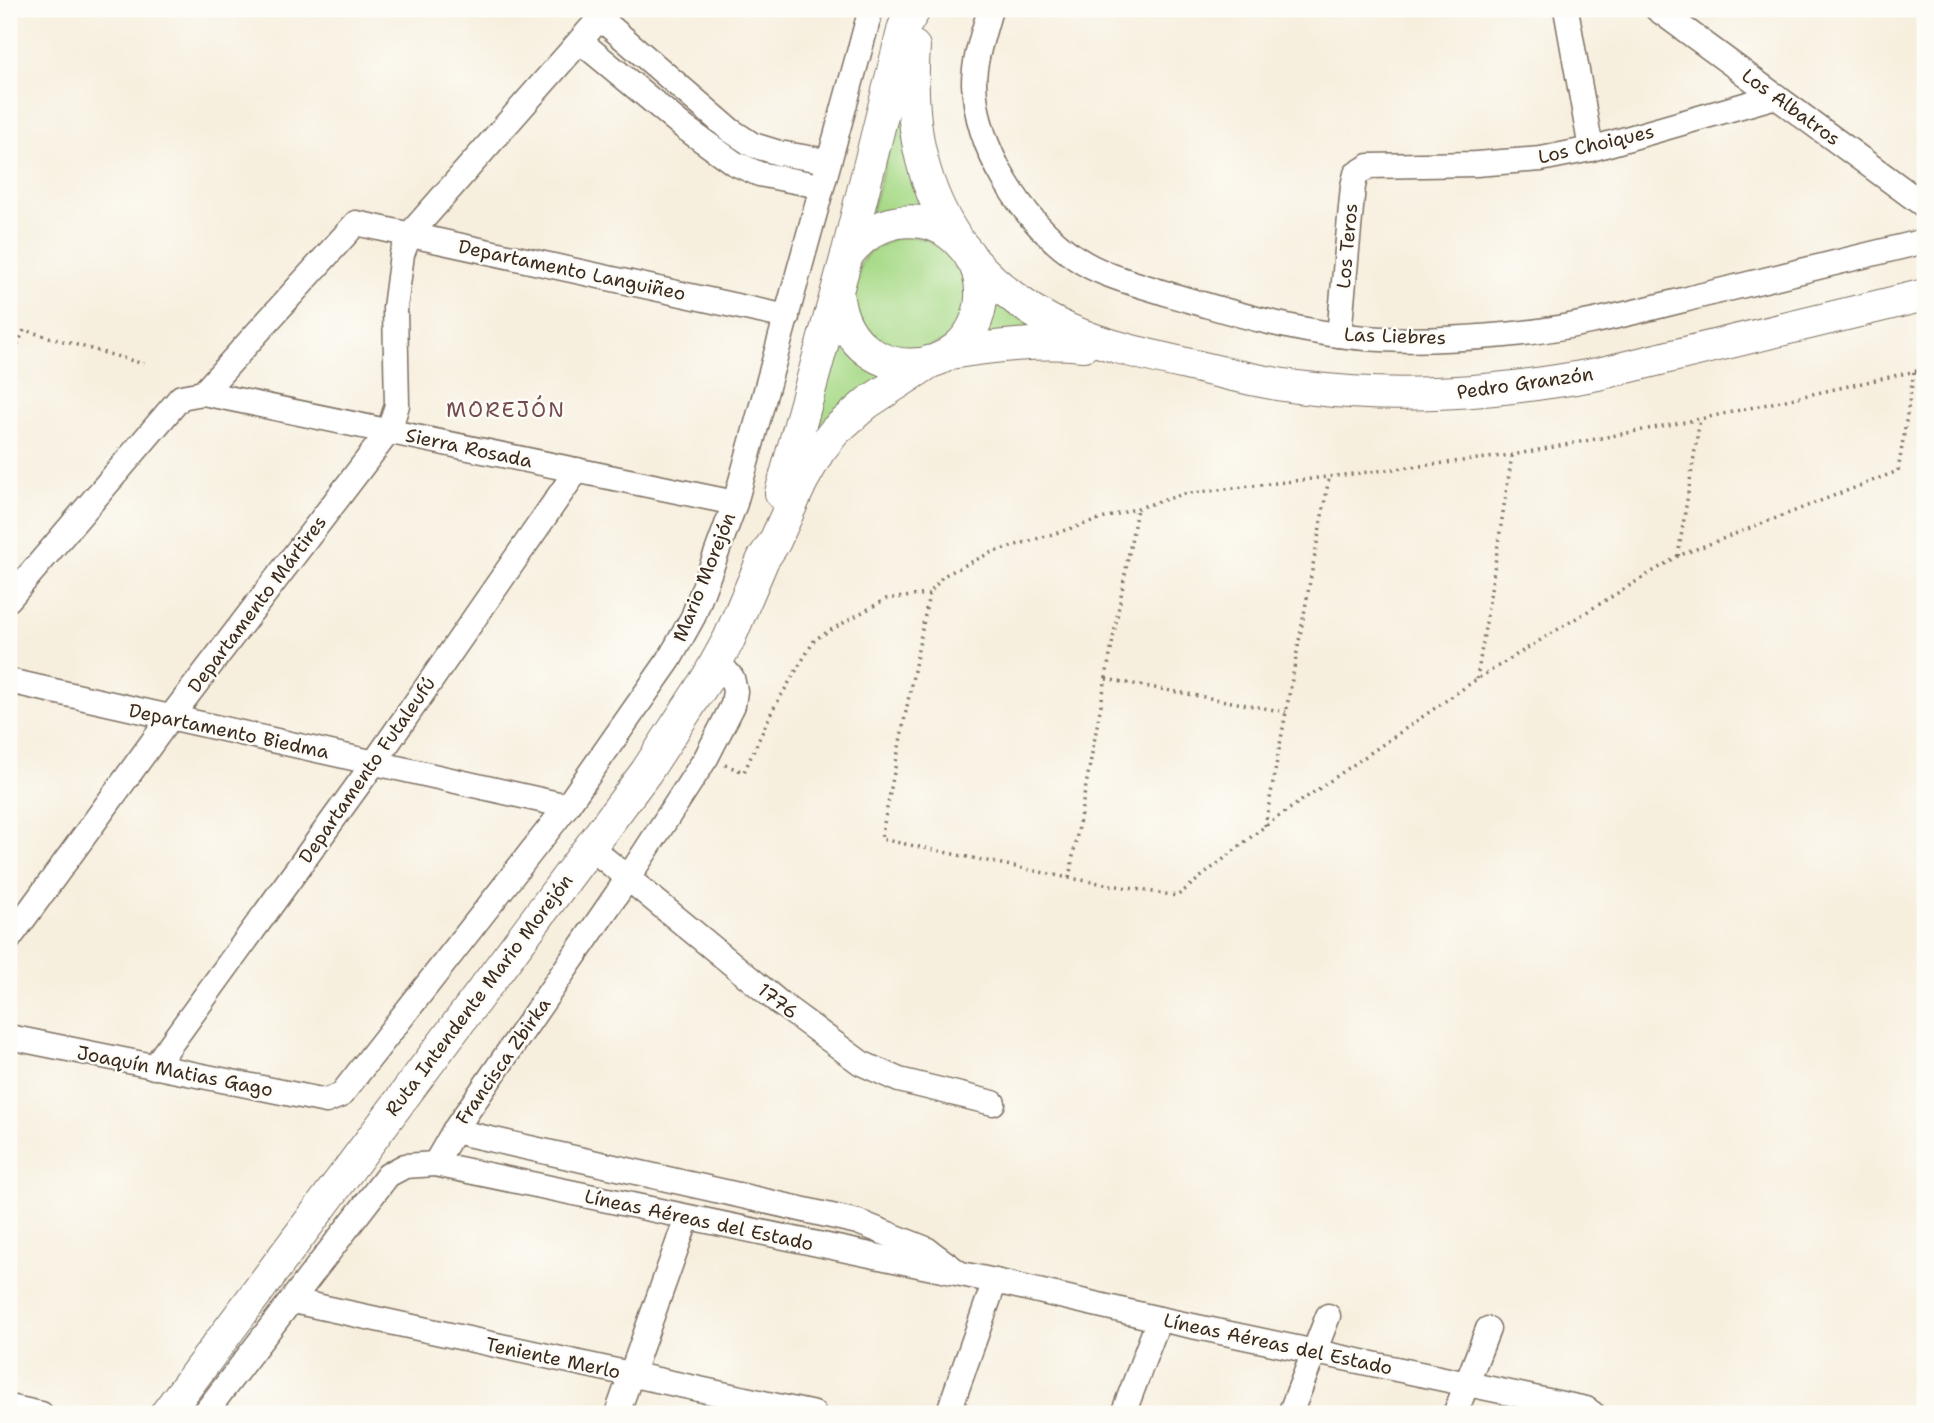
<svg xmlns="http://www.w3.org/2000/svg" width="1934" height="1423" font-family="'Shantell Sans',sans-serif">
<style>
.green{fill:#a8da88;stroke:#728253;stroke-width:2}
.lines{fill:none;stroke-linecap:round;stroke-linejoin:round}
.minor-casing{stroke:#7d6f61;stroke-width:27}
.major-casing{stroke:#7d6f61;stroke-width:34}
.path{stroke:#7d6f61;stroke-width:3.5;stroke-dasharray:2 5;stroke-linecap:butt}
.minor{stroke:#fff;stroke-width:24}
.major{stroke:#fff;stroke-width:32}
.labels{text-anchor:middle;dominant-baseline:central;stroke-width:5;stroke-linejoin:round;paint-order:stroke}
.street-label{font-size:19px;fill:#3b2a1e;stroke:#fdfcf7}
.neighbourhood-label{font-size:21px;letter-spacing:2px;fill:#744c4e;stroke:#fdfcf7}
</style>
<rect width="100%" height="100%" fill="#fdfcf7"/>
<filter id="ink" filterUnits="userSpaceOnUse"><feTurbulence type="fractalNoise" baseFrequency=".0143" numOctaves="2"/><feDisplacementMap in="SourceGraphic" scale="14" xChannelSelector="R" yChannelSelector="G"/><feConvolveMatrix kernelMatrix="1 2 1 2 8 2 1 2 1" color-interpolation-filters="sRGB"/></filter>
<filter id="wash" filterUnits="userSpaceOnUse"><feTurbulence type="fractalNoise" baseFrequency=".00686" numOctaves="4" result="noise"/><feDisplacementMap in="SourceGraphic" scale="28" xChannelSelector="R" yChannelSelector="G"/><feGaussianBlur stdDeviation="1.57" result="paint"/><feColorMatrix in="noise" values="0 0 0 0 0 0 0 0 0 0 0 0 0 0 0 0 0 1.4 0 .05"/><feComposite in="paint" operator="in"/></filter>
<g filter="url(#wash)">
<rect width="100%" height="100%" fill="#f7efde"/>
<g class="green">
<polygon points="905,90 934,216 867,225"/>
<path d="M 907,235 C 955,243 955,252 972,296 L 953,339 L 905,355 L 861,329 L 851,297 L 860,264 L 868,252 L 893,238 Z"/>
<polygon points="995,294 1054,333 985,336"/>
<polygon points="838,333 889,371 808,455"/>
</g>
</g>
<g filter="url(#ink)">
<g class="lines">
<defs>
<g id="minor">
<path d="M 990,9 C 984,32 974,59 974,83 C 976,149 1022,221 1076,258 C 1102,276 1138,284 1168,294 C 1232,313 1299,333 1366,338 C 1412,342 1460,339 1505,335 C 1571,329 1635,312 1699,296 C 1775,278 1850,259 1925,241"/>
<polyline points="1566,9 1591,149"/>
<polyline points="1657,9 1925,206"/>
<polyline points="600,18 730,130 753,145 779,153 827,161"/>
<polyline points="580,41 685,128 734,163 759,174 820,186"/>
<polyline points="1339,335 1353,186 1356,174 1369,166 1476,164 1541,159 1591,149 1776,96"/>
<polyline points="203,393 735,503"/>
<polyline points="9,599 181,397 203,393 356,223 787,317"/>
<polyline points="9,681 567,806"/>
<polyline points="590,847 781,1004 861,1063 899,1080 993,1103"/>
<polyline points="9,939 170,718 389,431 397,405 395,308 402,254 410,234 608,9"/>
<polyline points="9,1037 326,1101 341,1095 567,806 669,660 693,617 735,503 871,9"/>
<polyline points="154,1067 374,763 577,470"/>
<polyline points="454,1131 858,1222 926,1249 956,1271"/>
<polyline points="435,1164 454,1131 628,878 706,758 733,705 735,691 732,678 717,661"/>
<polyline points="293,1301 814,1414"/>
<polyline points="9,1407 41,1414"/>
<polyline points="204,1414 388,1175 405,1166 435,1164 995,1281 1159,1319 1586,1409 1593,1414"/>
<polyline points="617,1414 687,1218"/>
<polyline points="948,1414 995,1281"/>
<polyline points="1123,1414 1159,1319"/>
<polyline points="1290,1414 1328,1316"/>
<polyline points="1455,1414 1488,1329"/>
</g>
<g id="major">
<path d="M 914,47 C 909,115 918,180 956,238"/>
<path d="M 971,258 C 1034,329 1098,344 1186,364 C 1226,373 1266,384 1306,388 C 1405,400 1501,392 1598,374 L 1925,295"/>
<path d="M 837,292 C 847,390 973,385 981,299 C 982,283 978,267 969,254 C 956,237 942,225 921,222 C 889,218 866,231 847,255"/>
<path d="M 950,353 C 995,346 1038,341 1084,345"/>
<polyline points="781,493 847,255 904,27 915,9"/>
<polyline points="166,1414 646,772 708,677 729,639 763,559 775,541 801,483 819,451 835,431 867,403 930,362"/>
</g>
</defs>
<use href="#minor" class="minor-casing"/>
<use href="#major" class="major-casing"/>
<g class="path">
<polyline points="9,364 24,330 144,364"/>
<polyline points="1914,372 1898,471 1678,556 1477,679 1265,826 1177,896 1069,878 881,839 929,594 943,576 990,553 1184,494 1512,455 1700,419 1925,369"/>
<polyline points="1678,556 1700,419"/>
<polyline points="1106,679 1286,712"/>
<polyline points="1477,679 1512,455"/>
<polyline points="725,765 744,772 772,711 815,639 886,599 929,594"/>
<polyline points="1265,826 1329,478"/>
<polyline points="1069,878 1137,509"/>
</g>
<use href="#minor" class="minor"/>
<use href="#major" class="major"/>
</g>
</g>
<g class="labels">
<g class="street-label">
<text transform="translate(1791 107) rotate(36)">Los Albatros</text>
<text transform="translate(1596 144) rotate(-13)">Los Choiques</text>
<text transform="translate(1347 246) rotate(-85)">Los Teros</text>
<text transform="translate(572 270) rotate(12)">Departamento Languiñeo</text>
<text transform="translate(1395 336) rotate(2)">Las Liebres</text>
<text transform="translate(1525 383) rotate(-8)">Pedro Granzón</text>
<text transform="translate(469 448) rotate(12)">Sierra Rosada</text>
<text transform="translate(704 577) rotate(-68)">Mario Morejón</text>
<text transform="translate(257 604) rotate(-53)">Departamento Mártires</text>
<text transform="translate(229 731) rotate(12)">Departamento Biedma</text>
<text transform="translate(367 770) rotate(-55)">Departamento Futaleufú</text>
<text transform="translate(479 995) rotate(-53)">Ruta Intendente Mario Morejón</text>
<text transform="translate(778 1001) rotate(38)">1776</text>
<text transform="translate(503 1061) rotate(-55)">Francisca Zbirka</text>
<text transform="translate(175 1071) rotate(11)">Joaquín Matias Gago</text>
<text transform="translate(699 1220) rotate(12)">Líneas Aéreas del Estado</text>
<text transform="translate(1278 1344) rotate(12)">Líneas Aéreas del Estado</text>
<text transform="translate(553 1358) rotate(12)">Teniente Merlo</text>
</g>
<g class="neighbourhood-label">
<text x="506" y="410">MOREJÓN</text>
</g>
</g>
<rect width="1934" height="1423" fill="none" stroke="#fdfcf7" stroke-width="35"/>
</svg>
